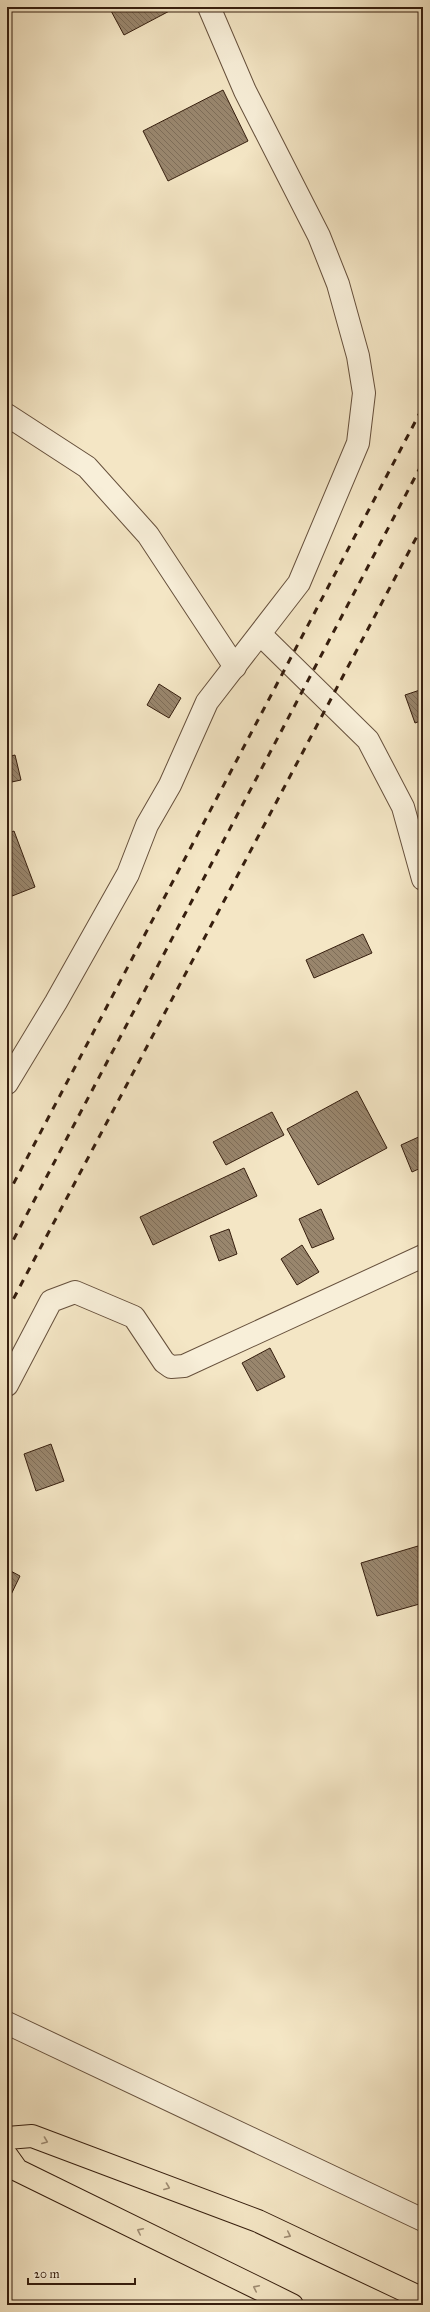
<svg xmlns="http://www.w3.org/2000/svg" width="430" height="2312" font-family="'IM FELL Great Primer',serif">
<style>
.building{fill:url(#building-back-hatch);stroke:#361e0e}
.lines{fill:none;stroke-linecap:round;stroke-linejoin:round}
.minor-casing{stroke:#66503c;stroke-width:24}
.highway-casing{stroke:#361e0e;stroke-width:24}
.minor{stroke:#f8efd9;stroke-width:22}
.highway{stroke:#f4e6c5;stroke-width:22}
.rail{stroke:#361e0e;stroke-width:3;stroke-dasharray:7 7;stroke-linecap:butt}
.oneway{stroke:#9e8c73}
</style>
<defs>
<pattern id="building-back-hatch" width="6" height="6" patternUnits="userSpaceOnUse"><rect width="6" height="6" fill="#99866d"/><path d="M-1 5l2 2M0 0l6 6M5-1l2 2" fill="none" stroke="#7e6d58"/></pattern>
</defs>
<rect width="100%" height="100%" fill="#f4e6c5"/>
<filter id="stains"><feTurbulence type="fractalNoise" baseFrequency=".005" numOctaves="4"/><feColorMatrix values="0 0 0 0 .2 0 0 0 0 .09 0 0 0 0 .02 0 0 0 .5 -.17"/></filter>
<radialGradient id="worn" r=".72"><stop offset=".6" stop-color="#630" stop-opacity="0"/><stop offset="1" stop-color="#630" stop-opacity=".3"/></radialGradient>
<g class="building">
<polygon points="115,7 177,7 124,35 110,9"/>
<polygon points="223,90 248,141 168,181 143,131"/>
<polygon points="159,684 181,698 169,718 147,705"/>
<polygon points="423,689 423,720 415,723 405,695"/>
<polygon points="15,755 21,780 7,783 7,757"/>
<polygon points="14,831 35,887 7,898 7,834"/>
<polygon points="363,934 372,953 314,978 306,960"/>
<polygon points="357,1091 387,1148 318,1185 287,1129"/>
<polygon points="272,1112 284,1135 226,1165 213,1142"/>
<polygon points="423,1135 423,1167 412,1172 401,1145"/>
<polygon points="244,1168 257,1196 153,1245 140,1217"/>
<polygon points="321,1209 334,1239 312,1248 299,1219"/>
<polygon points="229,1229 237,1254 219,1261 210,1236"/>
<polygon points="302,1245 319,1272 297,1285 281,1259"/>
<polygon points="270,1348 285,1377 257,1391 242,1363"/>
<polygon points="51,1444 64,1481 36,1491 24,1454"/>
<polygon points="418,1546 423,1563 423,1603 377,1616 361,1563"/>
<polygon points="7,1569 20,1576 7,1603"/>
<polygon points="7,1728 10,1729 7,1745"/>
</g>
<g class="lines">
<defs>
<g id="minor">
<polyline points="7,415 87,467 148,535 235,667"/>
<polyline points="261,635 368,740 403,807 423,879"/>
<polyline points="7,1083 56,1002 128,874 147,825 170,785 207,702 299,583 358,443 364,393 358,356 338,284 319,236 245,91 209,7"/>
<polyline points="7,1385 51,1301 75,1292 134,1317 164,1362 171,1367 184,1366 423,1256"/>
<polyline points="7,2023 423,2220"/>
</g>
<g id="highway">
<polyline points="7,2138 32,2136 258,2221 423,2299"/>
<polyline points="7,2156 17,2170 292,2305"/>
</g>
</defs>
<use href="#minor" class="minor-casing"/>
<use href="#highway" class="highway-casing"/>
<use href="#minor" class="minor"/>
<use href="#highway" class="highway"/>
<g class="rail">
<polyline points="7,1196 423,407"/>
<polyline points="7,1252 423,462"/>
<polyline points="7,1311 423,525"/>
</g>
</g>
<defs><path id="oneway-chevron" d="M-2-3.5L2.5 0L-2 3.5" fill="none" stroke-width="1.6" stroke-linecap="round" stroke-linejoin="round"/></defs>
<g class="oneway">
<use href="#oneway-chevron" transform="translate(45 2141) rotate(21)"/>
<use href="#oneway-chevron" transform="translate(167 2187) rotate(21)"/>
<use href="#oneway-chevron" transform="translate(140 2231) rotate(-154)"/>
<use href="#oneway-chevron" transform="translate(288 2235) rotate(26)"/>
<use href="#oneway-chevron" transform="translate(256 2288) rotate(-154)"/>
</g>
<rect width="430" height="2312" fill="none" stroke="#f4e6c5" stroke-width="24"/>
<rect x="8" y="8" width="414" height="2296" fill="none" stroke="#361e0e" stroke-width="2"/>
<rect x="12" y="12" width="406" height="2288" fill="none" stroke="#361e0e"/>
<path d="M28 2278v6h107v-6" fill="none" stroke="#361e0e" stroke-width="2"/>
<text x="34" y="2278" font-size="12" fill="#361e0e" stroke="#f8efd9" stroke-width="3" paint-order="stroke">20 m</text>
<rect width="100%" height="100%" filter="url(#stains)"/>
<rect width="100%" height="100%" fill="url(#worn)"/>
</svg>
